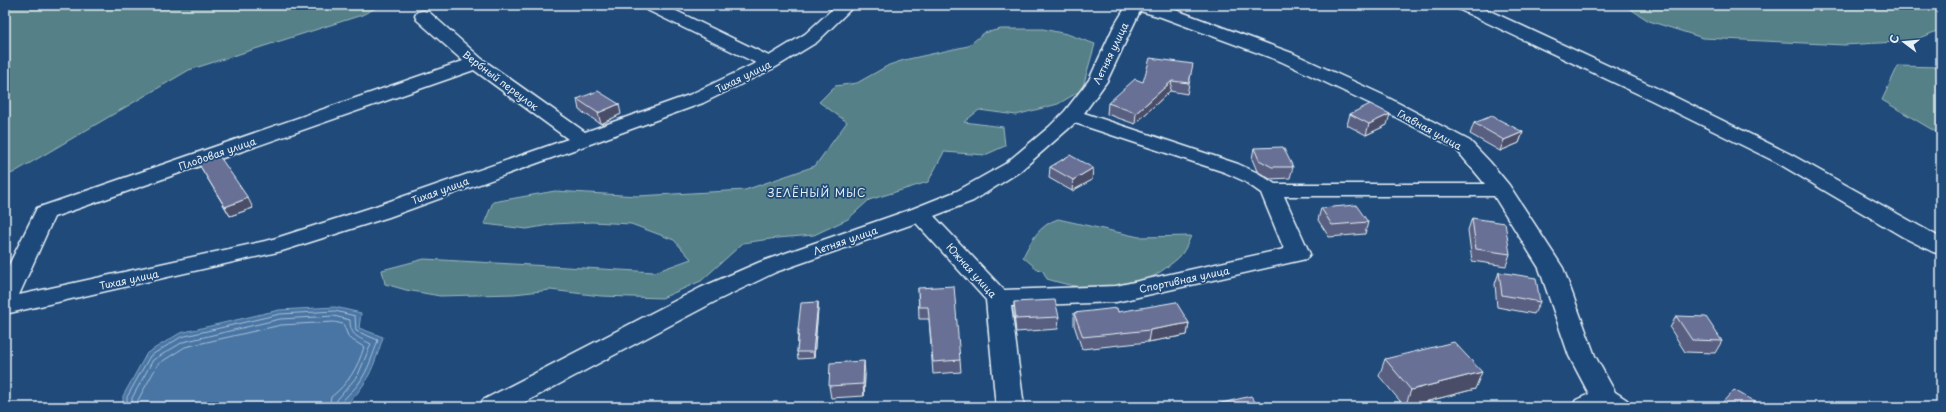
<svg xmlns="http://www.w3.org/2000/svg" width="1946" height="412" font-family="'Playpen Sans',sans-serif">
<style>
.green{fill:#568087;stroke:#9fb8c0}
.water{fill:#4975a4;stroke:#89a7c6}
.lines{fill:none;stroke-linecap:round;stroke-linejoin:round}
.shore{stroke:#a8bfd6;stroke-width:1}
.street-casing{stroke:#e8f1f8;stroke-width:3}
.street{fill:#1f4a7a;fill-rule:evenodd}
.wall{fill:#595f80;stroke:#e8f1f8}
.shaded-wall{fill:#484e68;stroke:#e8f1f8}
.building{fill:#676f95;stroke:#e8f1f8}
.labels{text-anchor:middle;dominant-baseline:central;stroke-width:3.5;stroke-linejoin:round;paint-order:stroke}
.street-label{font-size:10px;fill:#e8f1f8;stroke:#1f4a7a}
.neighbourhood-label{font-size:11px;letter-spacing:1px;fill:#e8f1f8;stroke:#1f4a7a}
</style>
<rect width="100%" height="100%" fill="#1f4a7a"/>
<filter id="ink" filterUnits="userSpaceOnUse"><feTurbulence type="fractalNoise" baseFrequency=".025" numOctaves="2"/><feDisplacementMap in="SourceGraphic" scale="8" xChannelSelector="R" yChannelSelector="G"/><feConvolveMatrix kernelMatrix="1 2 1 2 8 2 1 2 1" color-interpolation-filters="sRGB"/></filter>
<g filter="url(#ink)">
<g class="green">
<polygon points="5,5 382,5 362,15 189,70 13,173 5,176"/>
<polygon points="1624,5 1937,5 1941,15 1941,29 1914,41 1844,45 1703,38 1649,21"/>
<polygon points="1001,29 1043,29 1067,34 1095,44 1082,90 1058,104 1016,115 979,110 964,122 1003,127 1005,146 985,155 944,152 928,182 869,200 848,219 814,235 777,238 743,243 701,281 662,298 601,296 550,290 514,294 440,296 406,290 385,284 382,270 424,259 655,272 691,259 674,240 631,224 592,222 554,224 527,229 484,224 493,202 555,191 638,196 745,190 815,166 847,122 819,102 835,86 857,83 889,65 904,60 968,46 984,33"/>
<polygon points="1898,66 1941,67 1941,135 1882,100"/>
<path d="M 1058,219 L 1139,237 L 1191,236 C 1188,242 1186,249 1181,255 C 1178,259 1172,263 1167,267 C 1129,297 1090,292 1047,279 L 1043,271 L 1037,269 L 1023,257 C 1031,241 1039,225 1058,219 Z"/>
</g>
<path class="water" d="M 335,307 L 361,313 L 359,328 L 383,337 C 375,363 366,392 341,407 L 123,407 L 123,396 L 147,353 L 180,333 L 279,310 Z"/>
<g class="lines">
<g class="shore">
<path d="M 127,407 L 127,397 L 150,356 L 181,337 L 280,314 L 335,311 L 355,316 L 356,331 L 378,340 C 373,355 368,370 359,383 C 354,391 342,398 340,407"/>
<path d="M 132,407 L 132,398 L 153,360 L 183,342 L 280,319 L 334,316 L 350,320 C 350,336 358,337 371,344 L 358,375 L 337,400 L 335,407"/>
<path d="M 138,407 L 138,400 L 158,364 L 185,347 L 281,325 L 334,322 L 343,324 L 349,338 L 364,347 C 358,367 348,384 331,397 L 329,407"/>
</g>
<defs>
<g id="street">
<path d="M 643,5 L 664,5 L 769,56 L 805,34 L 837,5 L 855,5 L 817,42 L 776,67 L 703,103 L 590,144 L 389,217 L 282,251 L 5,314 L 5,273 L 37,208 L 463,61 L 417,20 L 415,16 L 417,12 L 423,11 L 429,12 L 482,59 L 585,132 L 689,95 L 756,63 L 645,9 ZM 474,70 L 568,139 L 373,207 L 270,240 L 19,295 L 54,217 Z"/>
<path d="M 1127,5 L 1155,5 L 1173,9 L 1292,53 L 1383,95 L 1470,141 L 1490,162 L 1509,185 L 1563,268 L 1595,356 L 1615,392 L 1627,400 L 1631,407 L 1572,407 L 1576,400 L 1589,394 L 1569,356 L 1539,268 L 1494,196 L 1284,196 L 1310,254 L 1306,259 L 1116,302 L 1011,306 L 1024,407 L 996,407 L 986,300 L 916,223 L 776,272 L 718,300 L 516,407 L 479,407 L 483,400 L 700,288 L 760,262 L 912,209 L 957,191 L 1005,164 L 1049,127 L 1065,111 L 1089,80 L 1113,28 ZM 1140,11 L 1161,17 L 1280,61 L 1369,103 L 1456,149 L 1485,184 L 1275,184 L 1258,173 L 1238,164 L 1084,113 L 1107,81 ZM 1075,123 L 1224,172 L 1244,181 L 1261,193 L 1284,249 L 1116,286 L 1004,290 L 934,216 L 973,201 L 1019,172 Z"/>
<polygon points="1456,5 1477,5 1665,92 1790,154 1941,238 1941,254 1933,252 1903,237 1776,162 1651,100 1458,9"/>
</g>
</defs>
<use href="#street" class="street-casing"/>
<use href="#street" class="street"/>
</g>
<g class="wall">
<polygon points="1191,74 1187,94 1170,91 1135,124 1107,114 1108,103 1143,82"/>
<polygon points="577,99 621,114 601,124 579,110"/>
<polygon points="1350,114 1387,125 1366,135 1347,125"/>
<polygon points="1474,123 1523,132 1519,143 1500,151 1470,134"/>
<polygon points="1254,148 1293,167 1290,178 1270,179 1257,171 1252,159"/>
<polygon points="197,161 253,208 230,216"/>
<polygon points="1050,167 1093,168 1092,180 1072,191 1049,178"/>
<polygon points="1321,208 1368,222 1365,234 1329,237 1318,220"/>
<polygon points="1472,218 1510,254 1506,266 1472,261 1468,230"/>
<polygon points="1499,272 1540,302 1534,314 1497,307 1495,284"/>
<polygon points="918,288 960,360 961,372 933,374 929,319 919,319"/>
<polygon points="818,302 818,309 814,358 798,359 797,352 798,336 798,330"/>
<polygon points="1014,302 1059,317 1058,329 1016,332 1014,314"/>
<polygon points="1118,312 1189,323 1187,335 1148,342 1082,349 1074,325 1074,313"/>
<polygon points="1676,316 1722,341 1715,353 1685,352 1670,328"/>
<polygon points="1385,359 1475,389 1405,407 1379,376"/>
<polygon points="865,374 864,396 831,398 829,386"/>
</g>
<g class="shaded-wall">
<polygon points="1172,81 1170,91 1135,124 1136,113"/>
<polygon points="619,104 621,114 601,124 598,113"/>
<polygon points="1390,114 1387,125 1366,135 1369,124"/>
<polygon points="1523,132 1519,143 1500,151 1504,140"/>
<polygon points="1093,168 1092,180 1072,191 1073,180"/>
<polygon points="248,198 253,208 230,216 225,207"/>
<polygon points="818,302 818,309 814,358 813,352"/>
<polygon points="1189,323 1187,335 1148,342 1150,330"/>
<polygon points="864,361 865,374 864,396 863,384"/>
<polygon points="1482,372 1475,389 1405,407 1411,390"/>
</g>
<g class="building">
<polygon points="1150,58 1193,64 1189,83 1172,81 1136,113 1108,103 1135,79 1143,82"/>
<polygon points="598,91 619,104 598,113 577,99"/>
<polygon points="1370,104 1390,114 1369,124 1350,114"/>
<polygon points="1492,116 1523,132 1504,140 1474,123"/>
<polygon points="1283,147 1293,167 1272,167 1259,160 1254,148"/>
<polygon points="218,154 248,198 225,207 197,161"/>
<polygon points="1070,155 1093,168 1073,180 1050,167"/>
<polygon points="1356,205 1368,222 1332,225 1321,208"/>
<polygon points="1472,218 1505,223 1510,254 1476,249"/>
<polygon points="1499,272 1536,278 1540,302 1502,295"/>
<polygon points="954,286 960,360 933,362 928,307 919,307 918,288"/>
<polygon points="1055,300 1059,317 1016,319 1014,302"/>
<polygon points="818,302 813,352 797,352 799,330 798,330 801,303"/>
<polygon points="1176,302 1189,323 1150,330 1083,337 1074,313 1117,308 1118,312"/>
<polygon points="1676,316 1706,317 1722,341 1692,340"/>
<polygon points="1454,342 1482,372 1411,390 1385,359"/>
<polygon points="864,361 863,384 829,386 830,363"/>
<polygon points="1734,390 1764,407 1718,407"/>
<polygon points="1251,396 1259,407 1210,407 1209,406"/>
</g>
</g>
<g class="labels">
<g class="street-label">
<text transform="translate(1110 53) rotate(-64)">Летняя улица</text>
<text transform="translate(743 76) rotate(-26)">Тихая улица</text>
<text transform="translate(501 80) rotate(37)">Вербный переулок</text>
<text transform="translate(1430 129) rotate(29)">Главная улица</text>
<text transform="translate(217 153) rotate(-19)">Плодовая улица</text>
<text transform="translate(440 190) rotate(-20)">Тихая улица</text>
<text transform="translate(845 240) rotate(-19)">Летняя улица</text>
<text transform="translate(972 270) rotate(48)">Южная улица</text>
<text transform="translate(129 279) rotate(-12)">Тихая улица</text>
<text transform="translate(1184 279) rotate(-12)">Спортивная улица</text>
</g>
<g class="neighbourhood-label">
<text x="817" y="192">ЗЕЛЁНЫЙ МЫС</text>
</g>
</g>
<rect width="1946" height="412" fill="none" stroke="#1f4a7a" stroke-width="20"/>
<rect x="10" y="10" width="1926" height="392" fill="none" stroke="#e8f1f8" stroke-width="1.5" filter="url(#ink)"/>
<g transform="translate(1904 42) rotate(286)" stroke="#1f4a7a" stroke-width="3" paint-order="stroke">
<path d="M0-3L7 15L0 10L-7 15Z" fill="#e8f1f8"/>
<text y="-6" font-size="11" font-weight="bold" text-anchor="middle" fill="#e8f1f8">С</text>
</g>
</svg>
